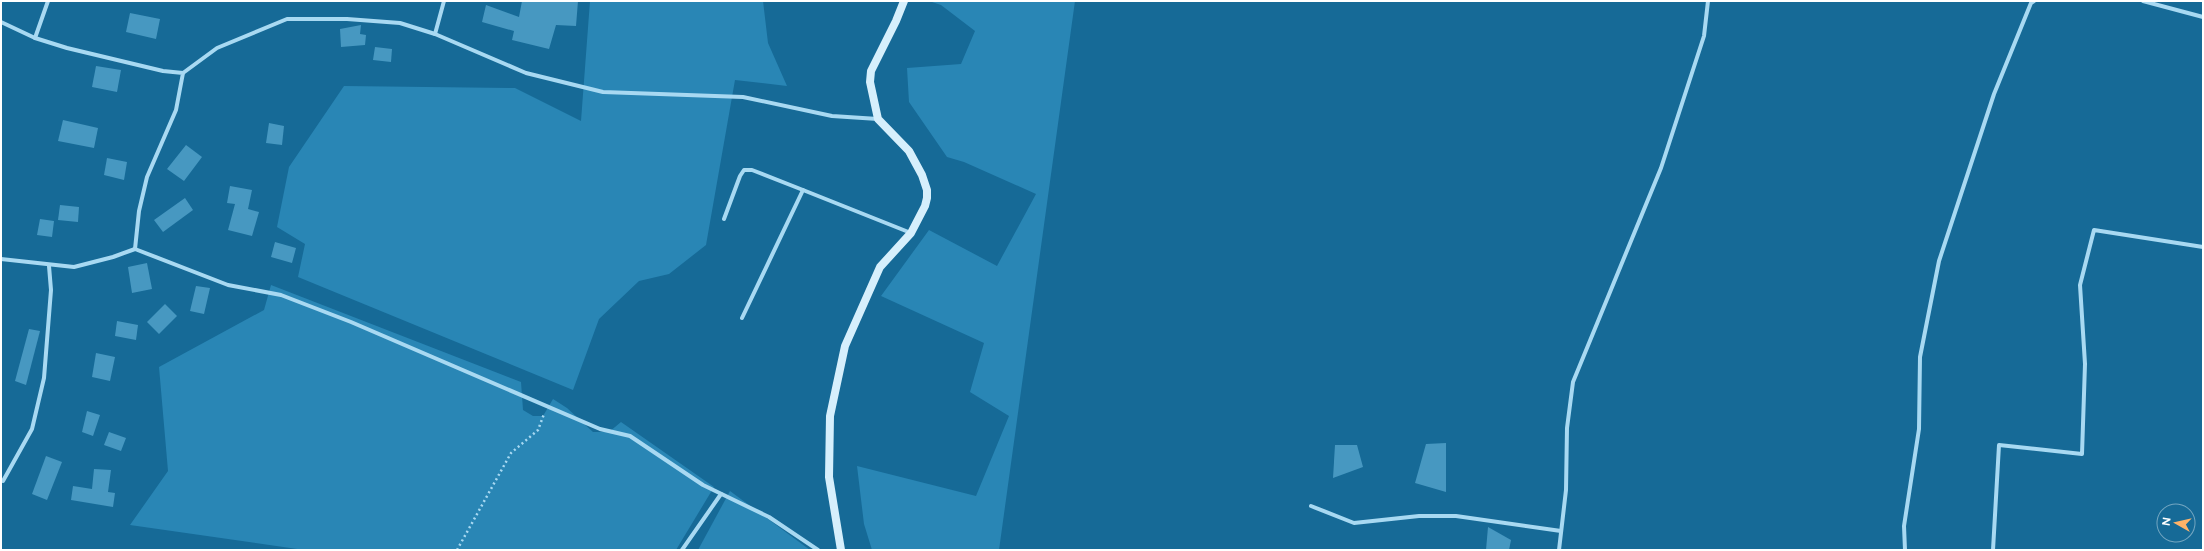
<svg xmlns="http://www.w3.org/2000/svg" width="2204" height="551" font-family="Figtree,sans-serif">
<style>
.green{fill:#2986b5}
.building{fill:#4798c1}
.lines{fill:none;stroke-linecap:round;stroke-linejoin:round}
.path{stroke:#a8d9f2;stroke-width:2.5;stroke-dasharray:2 3;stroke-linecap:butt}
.street{stroke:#a8d9f2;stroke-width:4}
.secondary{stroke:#d6effc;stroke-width:8}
</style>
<rect width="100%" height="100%" fill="#166a97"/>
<g class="green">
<polygon points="590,1 763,1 768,43 787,86 735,80 706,245 669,274 639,281 599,319 573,390 298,277 305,244 277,227 289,167 344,86 515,88 581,121"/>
<polygon points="929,1 1075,1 999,550 872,550 864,524 857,466 976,496 1009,416 970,392 984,343 881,296 929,230 997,266 1036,194 964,162 947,157 909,102 907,68 961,64 975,31 941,5"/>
<polygon points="271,285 521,382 523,410 533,416 543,416 553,399 567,408 593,432 609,432 621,422 714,487 676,550 304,550 130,525 168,471 159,367 264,310"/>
<polygon points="730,491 810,550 698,550"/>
</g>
<g class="building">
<polygon points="522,1 578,1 576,26 556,25 549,49 512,40 514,31 482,22 486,5 519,17"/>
<polygon points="130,13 160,19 156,39 126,32"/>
<polygon points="361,25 360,34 366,35 365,45 341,47 340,29"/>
<polygon points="375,47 392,49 391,62 373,60"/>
<polygon points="96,66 121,70 117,92 92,87"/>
<polygon points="63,120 98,128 94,148 58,141"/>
<polygon points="269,123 284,126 282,145 266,143"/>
<polygon points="186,145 202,157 184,181 167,169"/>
<polygon points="107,158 127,162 124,180 104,175"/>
<polygon points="230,186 252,190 248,209 259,212 252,236 228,230 235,204 227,203"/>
<polygon points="185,198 193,210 163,232 154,220"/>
<polygon points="60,205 79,207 78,222 58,220"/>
<polygon points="40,219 54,221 52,237 37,235"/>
<polygon points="275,242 296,248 292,263 271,257"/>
<polygon points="147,263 152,289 132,293 128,267"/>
<polygon points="196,286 210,288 204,314 190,311"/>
<polygon points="165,304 177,316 159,334 147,322"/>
<polygon points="117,321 138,325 136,340 115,336"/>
<polygon points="29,329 40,331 26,385 15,381"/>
<polygon points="96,353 115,357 110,381 92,377"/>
<polygon points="87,411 100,415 93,436 82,432"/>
<polygon points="109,432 126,438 121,451 104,445"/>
<polygon points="1446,443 1446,492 1415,483 1426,444"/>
<polygon points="1335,445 1357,445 1363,467 1333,478"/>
<polygon points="46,456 62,462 47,500 32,494"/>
<polygon points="94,469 111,470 108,492 115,493 113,507 71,500 73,486 92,489"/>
<polygon points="1488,527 1511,540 1509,550 1486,550"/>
</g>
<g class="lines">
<polyline class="path" points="457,550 511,453 538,430 544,414"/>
<g class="street">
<polyline points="2143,1 2203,17"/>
<polyline points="1,22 35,38 67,48 163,71 183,73 176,110 147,177 139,211 135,249"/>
<polyline points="435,34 444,1"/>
<polyline points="35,38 48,1"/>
<polyline points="183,73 217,48 287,19 347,19 400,23 435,34 526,73 603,92 743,97 832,116 878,119"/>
<polyline points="724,219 740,176 744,170 752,170 803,190"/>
<polyline points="1,259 74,267 113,257 135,249 228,285 281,295 351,322 600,429 630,436 703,485 769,517 818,550"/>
<polyline points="742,318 803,190 911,233"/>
<polyline points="3,481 32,429 44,378 51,290 49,266"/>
<polyline points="1311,506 1354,523 1419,516 1456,516 1561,531"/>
<polyline points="682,550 721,494"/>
<polyline points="1559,550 1566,490 1567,428 1573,382 1661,168 1704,36 1708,1"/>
<polyline points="1905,550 1904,526 1919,429 1920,357 1939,261 1994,94 2031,3 2034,1"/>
<polyline points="1993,550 1999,445 2082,454 2085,364 2080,285 2094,230 2203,247"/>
</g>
<polyline class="secondary" points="841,550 829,477 830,416 845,346 880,267 911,233 925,206 927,198 927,190 922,175 909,151 878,119 870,82 871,71 896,21 904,1"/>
</g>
<rect width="2204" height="551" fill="none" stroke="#ffffff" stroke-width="4"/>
<g transform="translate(2176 523) rotate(278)"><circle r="19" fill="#166a97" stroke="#73a6c1"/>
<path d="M0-3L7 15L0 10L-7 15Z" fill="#ffb368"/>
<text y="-6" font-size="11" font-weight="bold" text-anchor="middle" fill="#ffffff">N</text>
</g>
</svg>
